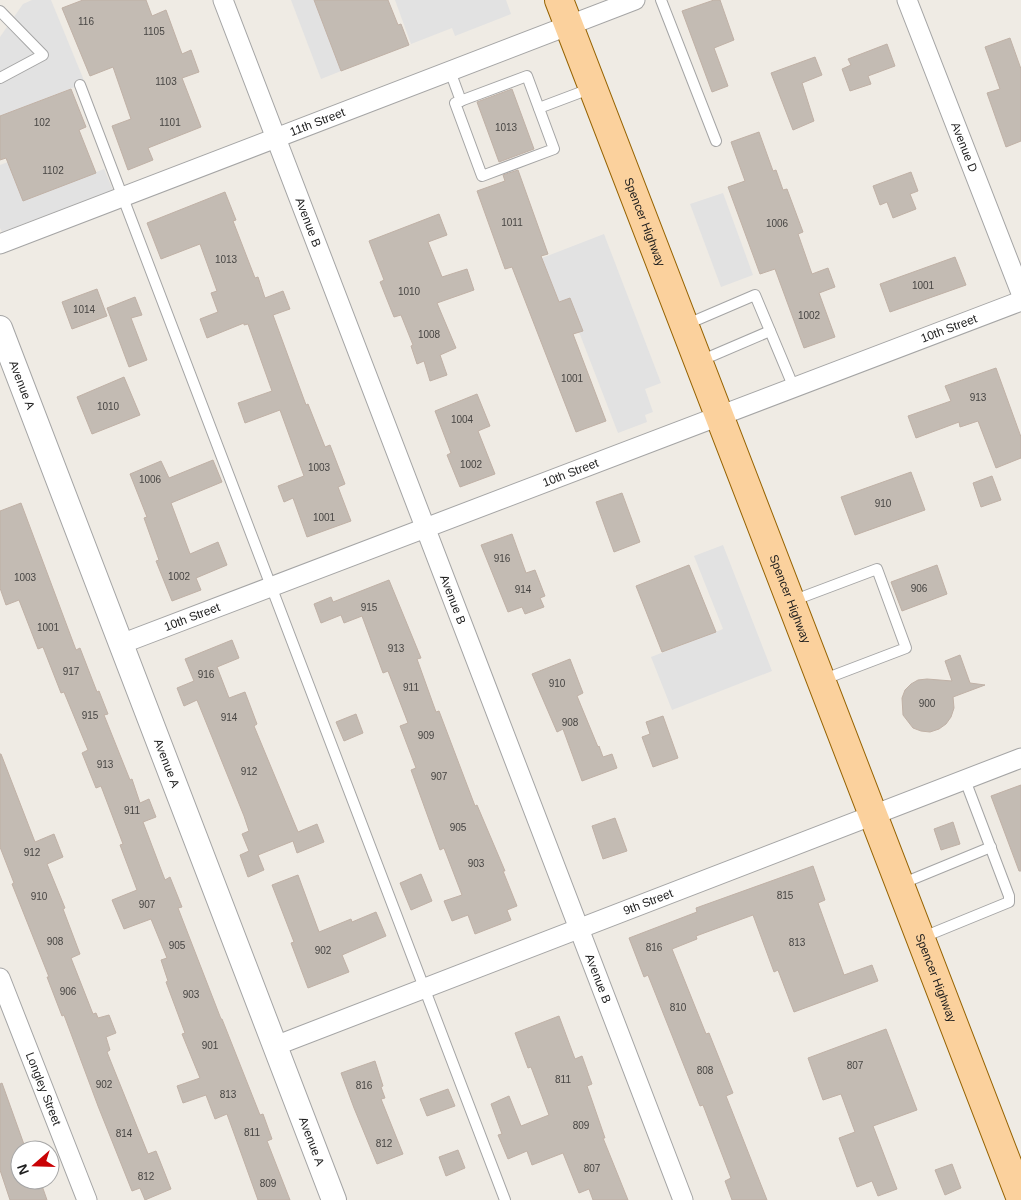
<svg xmlns="http://www.w3.org/2000/svg" width="1021" height="1200" font-family="Arial,sans-serif">
<style>
.parking{fill:#e2e2e2}
.building{fill:#c3bbb3;stroke:#c0b1a6}
.lines{fill:none;stroke-linecap:round;stroke-linejoin:round}
.service-casing{stroke:#a5a5a5;stroke-width:12}
.minor-casing{stroke:#a5a5a5;stroke-width:21}
.tertiary-casing{stroke:#a5a5a5;stroke-width:26}
.primary-casing{stroke:#966302;stroke-width:30}
.service{stroke:#fff;stroke-width:10}
.minor{stroke:#fff;stroke-width:19}
.tertiary{stroke:#fff;stroke-width:24}
.primary{stroke:#fbd19d;stroke-width:28}
.labels{text-anchor:middle;dominant-baseline:central;stroke-width:4.5;stroke-linejoin:round;paint-order:stroke}
.number-label{font-size:10px;fill:#474543}
.street-label{font-size:12px;fill:#1e1e1e;stroke:#fff}
</style>
<rect width="100%" height="100%" fill="#efebe4"/>
<g class="parking">
<polygon points="32,0 51,0 85,83 0,116 0,37 23,4"/>
<polygon points="291,0 314,0 341,71 321,79"/>
<polygon points="395,0 506,0 511,14 455,36 452,28 411,44"/>
<polygon points="8,162 23,201 104,169 113,190 2,232 0,228 0,165"/>
<polygon points="723,193 753,275 721,287 690,204"/>
<polygon points="604,234 661,383 645,389 653,412 645,415 647,422 618,433 579,332 582,331 570,298 559,302 542,258"/>
<polygon points="723,545 772,671 672,710 651,657 723,629 694,556"/>
</g>
<g class="building">
<polygon points="83,0 146,0 152,16 166,10 182,54 191,50 199,72 182,78 201,127 148,148 153,160 128,170 112,126 131,119 113,67 90,76 62,8"/>
<polygon points="314,0 388,0 398,25 401,24 409,45 341,71"/>
<polygon points="714,0 720,0 734,40 714,48 728,86 712,92 682,11"/>
<polygon points="1010,38 1021,69 1021,141 1006,147 987,93 1000,89 985,47"/>
<polygon points="887,44 895,66 868,76 871,84 850,91 842,69 851,65 848,59"/>
<polygon points="815,57 822,75 802,83 814,121 793,130 771,73"/>
<polygon points="71,89 86,127 79,130 96,173 23,201 6,158 0,160 0,116"/>
<polygon points="512,89 534,149 499,162 477,102"/>
<polygon points="759,132 773,171 776,170 783,190 787,189 803,232 798,234 812,274 828,268 835,287 819,293 835,337 804,348 775,269 760,274 728,187 745,181 731,142"/>
<polygon points="518,170 548,254 541,256 559,302 570,298 583,331 573,334 606,421 576,432 512,267 505,269 477,191 505,181 503,175"/>
<polygon points="911,172 918,191 910,194 916,209 893,218 887,202 880,205 873,186"/>
<polygon points="225,192 236,220 233,221 255,278 258,277 265,298 283,291 290,309 273,315 306,405 308,404 325,447 330,445 345,484 338,487 351,521 307,537 293,498 284,502 278,486 304,476 280,410 245,423 238,403 272,391 248,324 244,325 244,323 207,338 200,319 218,312 211,293 217,291 200,244 161,259 147,223"/>
<polygon points="439,214 447,235 428,242 442,277 467,269 474,290 437,303 456,348 440,355 447,375 430,381 424,361 417,364 411,346 413,345 401,315 394,317 380,282 384,280 369,241"/>
<polygon points="955,257 966,285 890,312 880,284"/>
<polygon points="97,289 107,316 72,329 62,302"/>
<polygon points="135,297 142,315 131,318 147,360 129,367 107,308"/>
<polygon points="996,368 1021,437 1021,458 996,468 978,421 960,427 959,422 916,438 908,416 951,401 945,386"/>
<polygon points="124,377 140,415 92,434 77,397"/>
<polygon points="477,394 490,426 478,431 495,474 460,487 447,455 451,453 435,411"/>
<polygon points="213,460 222,482 171,503 190,554 218,542 227,565 196,578 201,590 172,601 156,561 159,560 144,518 147,517 130,474 161,461 169,478"/>
<polygon points="911,472 925,510 855,535 841,497"/>
<polygon points="992,476 1001,500 981,507 973,483"/>
<polygon points="622,493 640,542 614,552 596,502"/>
<polygon points="21,503 76,650 80,648 97,692 99,691 108,714 104,715 130,780 132,779 140,803 149,799 156,817 143,822 165,880 170,877 182,907 178,908 221,1019 222,1019 260,1115 263,1114 272,1139 267,1141 290,1200 258,1200 227,1114 215,1119 206,1095 183,1103 177,1086 200,1078 182,1034 185,1033 166,982 168,981 161,960 167,958 151,919 124,929 112,900 137,890 120,845 123,844 101,786 96,788 82,753 88,750 64,692 61,693 43,647 38,649 19,600 6,605 0,588 0,511"/>
<polygon points="512,534 526,573 535,570 545,596 540,598 544,607 525,614 522,607 508,612 481,545"/>
<polygon points="689,565 716,632 662,652 636,586"/>
<polygon points="937,565 947,594 902,611 891,582"/>
<polygon points="389,580 421,658 417,659 436,712 439,711 475,806 477,805 505,871 503,871 517,906 507,910 511,920 475,934 468,915 452,921 444,901 462,895 444,848 440,850 411,770 416,768 400,726 408,723 388,671 383,673 362,616 344,623 341,615 321,623 314,604 331,597 333,602"/>
<polygon points="232,640 239,658 217,667 229,698 245,692 257,724 254,726 298,832 317,824 324,842 297,853 293,841 258,855 264,870 248,877 240,855 249,851 242,834 249,831 244,816 197,700 184,706 177,688 194,681 185,659"/>
<polygon points="960,655 970,683 985,685 953,697 954,708 951,717 946,724 939,729 930,732 921,731 913,728 903,715 902,698 905,690 911,684 918,680 927,679 952,681 945,661"/>
<polygon points="570,659 583,693 577,696 598,747 599,746 603,757 612,754 617,768 582,781 563,729 557,732 532,674"/>
<polygon points="356,714 363,733 344,741 336,722"/>
<polygon points="663,716 678,758 653,767 642,737 650,734 646,722"/>
<polygon points="0,754 1,754 35,842 54,834 63,857 47,864 65,908 63,909 80,954 71,958 93,1014 96,1013 98,1018 109,1015 116,1033 106,1037 110,1050 107,1052 148,1154 156,1151 171,1189 145,1200 140,1188 132,1191 98,1106 64,1015 62,1016 47,977 49,977 12,884 14,883 0,847"/>
<polygon points="1021,785 1021,871 1019,871 991,796"/>
<polygon points="615,818 627,851 603,859 592,826"/>
<polygon points="953,822 960,844 941,850 934,829"/>
<polygon points="813,866 825,900 818,903 844,975 872,965 878,981 794,1012 778,970 774,972 753,915 696,936 697,939 672,949 706,1034 709,1033 733,1093 726,1096 767,1200 732,1200 725,1181 731,1178 703,1105 700,1106 648,975 644,977 629,938 697,912 696,908"/>
<polygon points="421,874 432,901 411,910 400,883"/>
<polygon points="298,875 319,932 351,919 352,922 376,912 386,936 342,955 349,972 308,988 291,943 294,942 272,885"/>
<polygon points="559,1016 575,1059 582,1056 592,1084 587,1086 605,1138 603,1138 628,1200 593,1200 589,1189 579,1193 563,1153 532,1165 527,1151 508,1159 498,1135 502,1134 491,1104 509,1096 521,1126 549,1115 531,1067 528,1068 515,1033"/>
<polygon points="886,1029 917,1110 873,1126 897,1189 878,1196 872,1181 857,1187 839,1138 855,1132 841,1094 823,1100 808,1058"/>
<polygon points="375,1061 383,1086 381,1087 385,1098 381,1099 403,1154 377,1164 354,1108 341,1073"/>
<polygon points="2,1083 26,1150 20,1150 20,1180 40,1180 47,1200 10,1200 0,1170 0,1084"/>
<polygon points="448,1089 455,1106 427,1116 420,1099"/>
<polygon points="458,1150 465,1168 446,1176 439,1157"/>
<polygon points="952,1164 961,1188 945,1195 935,1170"/>
</g>
<g class="lines">
<defs>
<g id="service">
<polyline points="661,0 716,141"/>
<polyline points="0,11 43,55 0,78"/>
<polyline points="450,71 461,101"/>
<polygon points="527,76 554,149 482,176 455,103"/>
<polyline points="80,85 505,1200"/>
<polyline points="539,108 592,88"/>
<polyline points="685,325 755,295 794,388"/>
<polyline points="700,361 770,331"/>
<polyline points="792,601 877,569 906,648 822,680"/>
<polyline points="901,884 991,847"/>
<polyline points="921,938 1009,902 1009,896 965,780"/>
</g>
<g id="minor">
<path id="s1" d="M 223,0 L 683,1200"/>
<path id="s2" d="M 907,0 L 1021,293"/>
<path id="s3" d="M 0,244 L 635,0"/>
<path id="s4" d="M 121,644 L 1021,301"/>
<path id="s5" d="M 0,978 L 87,1200"/>
<path id="s6" d="M 275,1046 L 1021,758"/>
</g>
<g id="tertiary">
<path id="s7" d="M 0,328 L 334,1200"/>
</g>
<g id="primary">
<path id="s8" d="M 559,0 L 1021,1199"/>
</g>
</defs>
<use href="#service" class="service-casing"/>
<use href="#minor" class="minor-casing"/>
<use href="#tertiary" class="tertiary-casing"/>
<use href="#primary" class="primary-casing"/>
<use href="#service" class="service"/>
<use href="#minor" class="minor"/>
<use href="#tertiary" class="tertiary"/>
<use href="#primary" class="primary"/>
</g>
<g class="labels">
<g class="number-label">
<text x="86" y="21">116</text>
<text x="154" y="31">1105</text>
<text x="166" y="81">1103</text>
<text x="42" y="122">102</text>
<text x="170" y="122">1101</text>
<text x="506" y="127">1013</text>
<text x="53" y="170">1102</text>
<text x="512" y="222">1011</text>
<text x="777" y="223">1006</text>
<text x="226" y="259">1013</text>
<text x="923" y="285">1001</text>
<text x="409" y="291">1010</text>
<text x="84" y="309">1014</text>
<text x="809" y="315">1002</text>
<text x="429" y="334">1008</text>
<text x="572" y="378">1001</text>
<text x="978" y="397">913</text>
<text x="108" y="406">1010</text>
<text x="462" y="419">1004</text>
<text x="471" y="464">1002</text>
<text x="319" y="467">1003</text>
<text x="150" y="479">1006</text>
<text x="883" y="503">910</text>
<text x="324" y="517">1001</text>
<text x="502" y="558">916</text>
<text x="179" y="576">1002</text>
<text x="25" y="577">1003</text>
<text x="919" y="588">906</text>
<text x="523" y="589">914</text>
<text x="369" y="607">915</text>
<text x="48" y="627">1001</text>
<text x="396" y="648">913</text>
<text x="71" y="671">917</text>
<text x="206" y="674">916</text>
<text x="557" y="683">910</text>
<text x="411" y="687">911</text>
<text x="927" y="703">900</text>
<text x="90" y="715">915</text>
<text x="229" y="717">914</text>
<text x="570" y="722">908</text>
<text x="426" y="735">909</text>
<text x="105" y="764">913</text>
<text x="249" y="771">912</text>
<text x="439" y="776">907</text>
<text x="132" y="810">911</text>
<text x="458" y="827">905</text>
<text x="32" y="852">912</text>
<text x="476" y="863">903</text>
<text x="785" y="895">815</text>
<text x="39" y="896">910</text>
<text x="147" y="904">907</text>
<text x="55" y="941">908</text>
<text x="797" y="942">813</text>
<text x="177" y="945">905</text>
<text x="654" y="947">816</text>
<text x="323" y="950">902</text>
<text x="68" y="991">906</text>
<text x="191" y="994">903</text>
<text x="678" y="1007">810</text>
<text x="210" y="1045">901</text>
<text x="855" y="1065">807</text>
<text x="705" y="1070">808</text>
<text x="563" y="1079">811</text>
<text x="104" y="1084">902</text>
<text x="364" y="1085">816</text>
<text x="228" y="1094">813</text>
<text x="581" y="1125">809</text>
<text x="252" y="1132">811</text>
<text x="124" y="1133">814</text>
<text x="384" y="1143">812</text>
<text x="592" y="1168">807</text>
<text x="146" y="1176">812</text>
<text x="268" y="1183">809</text>
</g>
<g class="street-label">
<text stroke="none"><textPath href="#s3" startOffset="340">11th Street</textPath></text>
<text stroke="none"><textPath href="#s2" startOffset="158">Avenue D</textPath></text>
<text stroke="none"><textPath href="#s1" startOffset="238">Avenue B</textPath></text>
<text stroke="none"><textPath href="#s8" startOffset="238">Spencer Highway</textPath></text>
<text stroke="none"><textPath href="#s4" startOffset="886">10th Street</textPath></text>
<text stroke="none"><textPath href="#s7" startOffset="61">Avenue A</textPath></text>
<text stroke="none"><textPath href="#s4" startOffset="481">10th Street</textPath></text>
<text stroke="none"><textPath href="#s1" startOffset="642">Avenue B</textPath></text>
<text stroke="none"><textPath href="#s8" startOffset="642">Spencer Highway</textPath></text>
<text stroke="none"><textPath href="#s4" startOffset="76">10th Street</textPath></text>
<text stroke="none"><textPath href="#s7" startOffset="466">Avenue A</textPath></text>
<text stroke="none"><textPath href="#s6" startOffset="400">9th Street</textPath></text>
<text stroke="none"><textPath href="#s1" startOffset="1048">Avenue B</textPath></text>
<text stroke="none"><textPath href="#s8" startOffset="1048">Spencer Highway</textPath></text>
<text stroke="none"><textPath href="#s5" startOffset="119">Longley Street</textPath></text>
<text stroke="none"><textPath href="#s7" startOffset="871">Avenue A</textPath></text>
</g>
</g>
<g transform="translate(35 1165) rotate(250)"><circle r="24" fill="#ffffff" stroke="#a5a5a5"/>
<path d="M0-4L9 19L0 12L-9 19Z" fill="#c90205"/>
<text y="-8" font-size="14" font-weight="bold" text-anchor="middle" fill="#1e1e1e">N</text>
</g>
</svg>
